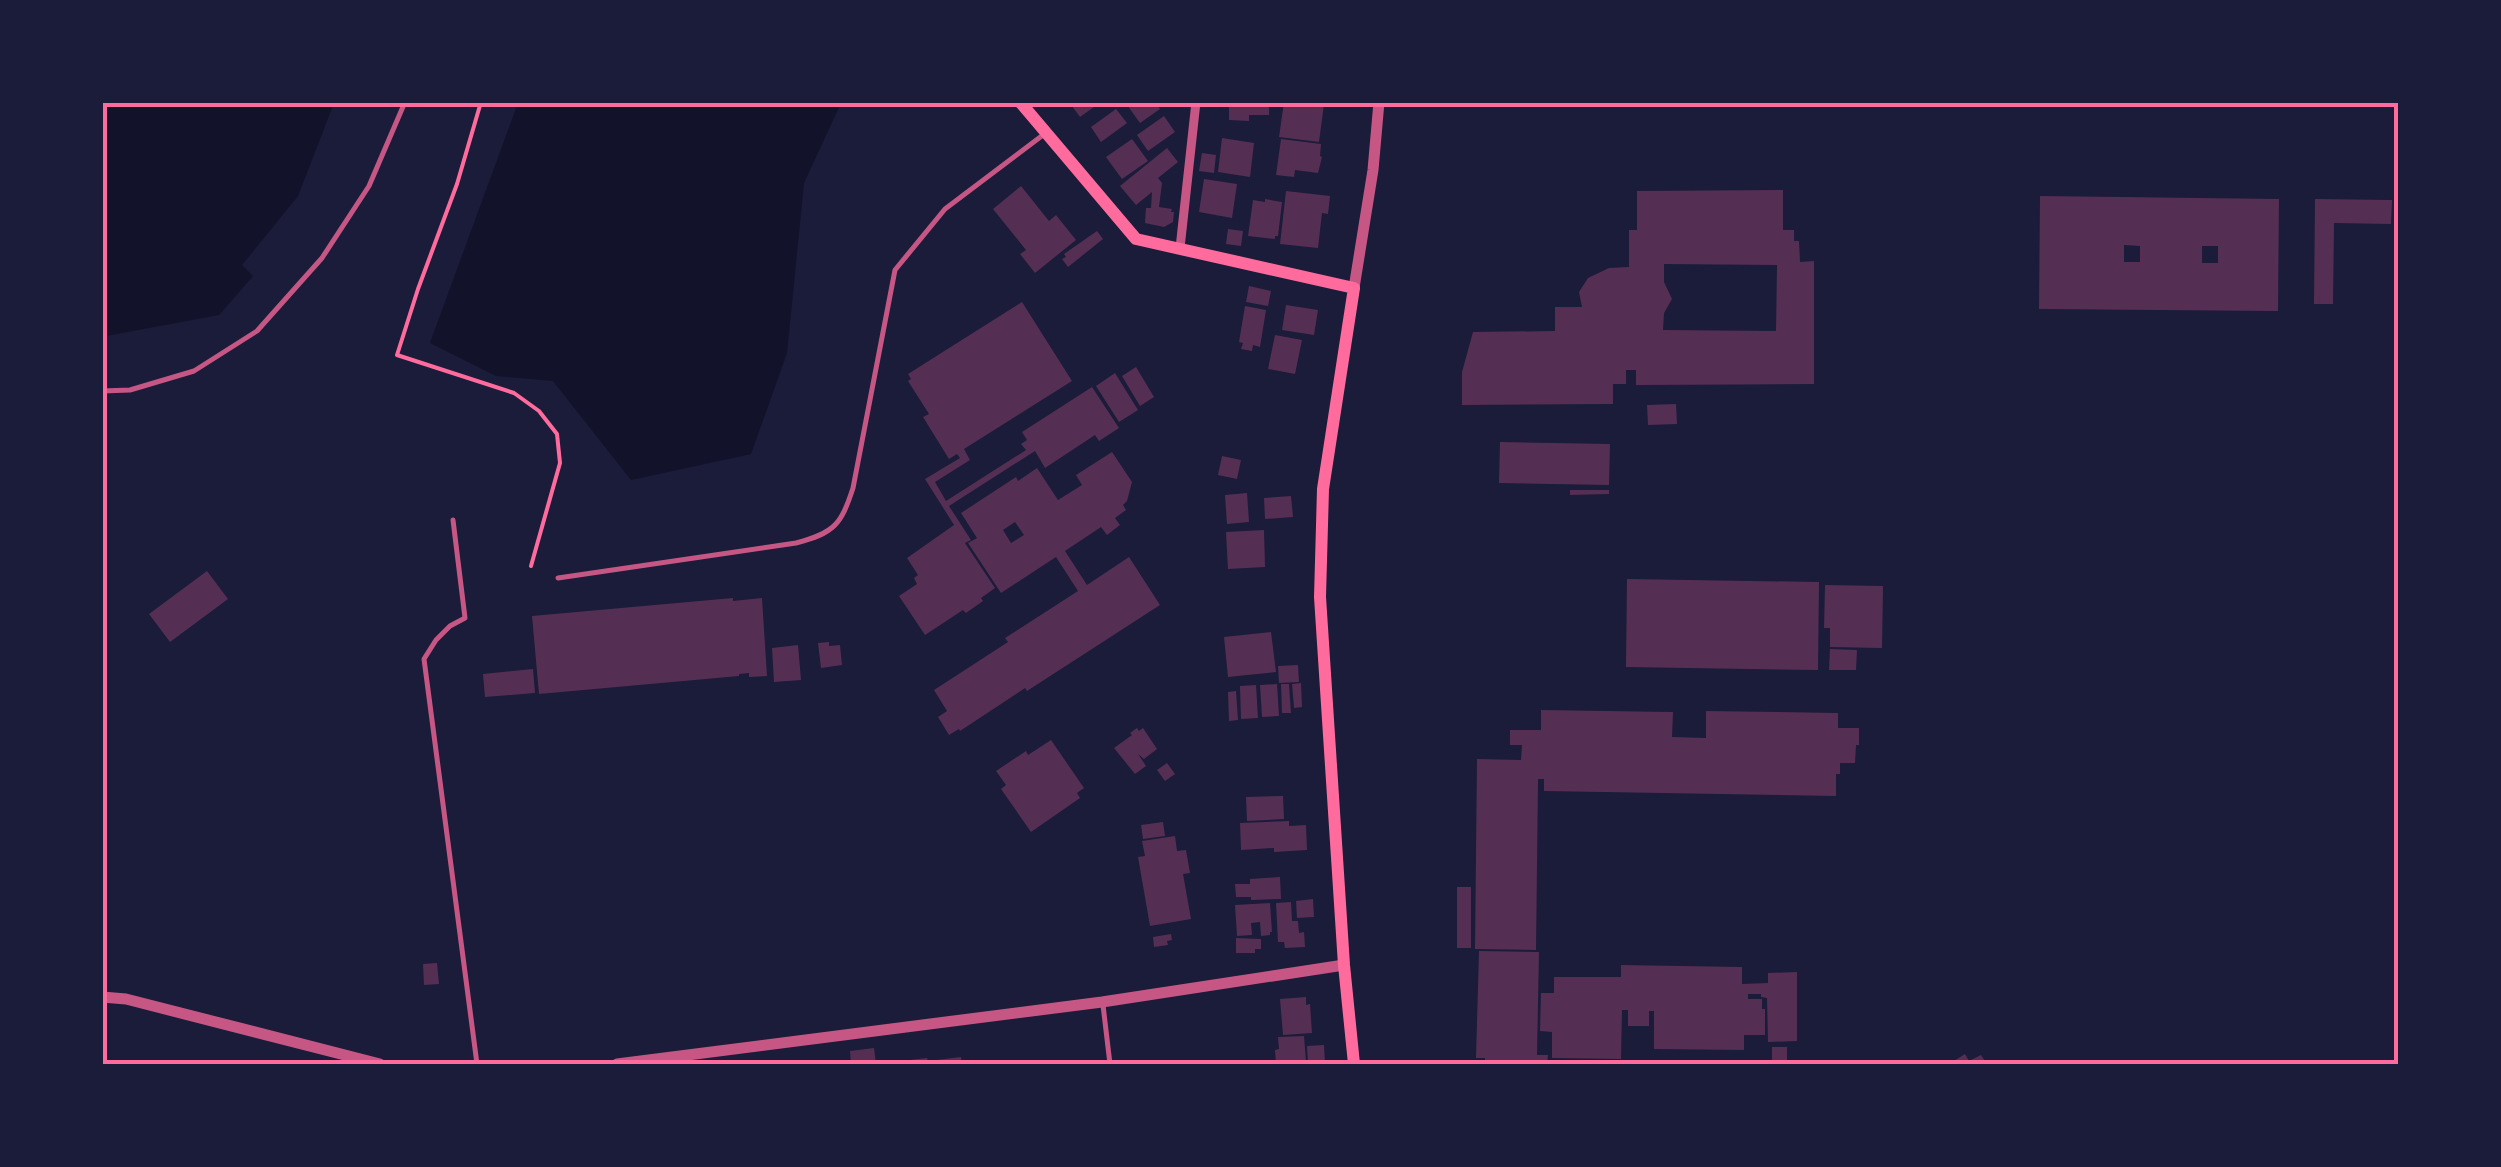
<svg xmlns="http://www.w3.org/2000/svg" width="2501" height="1167" font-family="'Golos Text',sans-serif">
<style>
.water{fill:#12122b}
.building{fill:#542f53;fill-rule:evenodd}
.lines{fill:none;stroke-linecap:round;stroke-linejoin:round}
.path{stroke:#ff6b9d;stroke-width:4}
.service{stroke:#c65784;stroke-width:5}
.minor{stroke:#c65784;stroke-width:9}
.tertiary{stroke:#c65784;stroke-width:11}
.secondary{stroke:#ff6b9d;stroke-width:12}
.neatline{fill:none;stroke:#ff6b9d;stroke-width:4}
</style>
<rect width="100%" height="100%" fill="#1b1b3a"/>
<g class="water">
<polygon points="102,103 334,103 298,196 242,265 253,276 219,315 106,336 102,313"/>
<polygon points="518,103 841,103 804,183 787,353 751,454 631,480 553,381 496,376 430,343"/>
</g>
<g class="building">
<polygon points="1069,102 1101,102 1080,117"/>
<polygon points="1125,102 1155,102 1160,109 1140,123"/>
<polygon points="1229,102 1269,102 1269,115 1249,115 1249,121 1229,120"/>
<polygon points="1284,102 1324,104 1319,142 1279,137"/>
<polygon points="1116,109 1127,123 1101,142 1091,127"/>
<polygon points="1164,116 1175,132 1148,151 1137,135"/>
<polygon points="1222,138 1254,143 1250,177 1218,172"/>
<polygon points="1132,139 1148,161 1122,179 1106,157"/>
<polygon points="1281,139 1321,144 1320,156 1322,157 1318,173 1295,170 1294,177 1276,175"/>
<polygon points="1167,148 1178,162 1158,178 1162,183 1159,207 1172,209 1171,212 1174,212 1173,222 1164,227 1145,223 1146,208 1151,208 1152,192 1136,205 1120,186"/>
<polygon points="1202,153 1216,155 1214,173 1199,171"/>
<polygon points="1204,179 1237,184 1232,218 1199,212"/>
<polygon points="1021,186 1049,221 1056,215 1076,240 1035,273 1020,254 1026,250 993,209"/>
<path d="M 1783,190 L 1783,230 L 1794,230 L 1794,241 L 1799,241 L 1800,262 L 1814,261 L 1814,384 L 1636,385 L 1636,370 L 1626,370 L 1626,384 L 1613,384 L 1613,404 L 1462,405 L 1462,372 L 1473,332 L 1555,331 L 1555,307 L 1582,307 L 1579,292 L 1588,278 L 1609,268 L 1629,267 L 1629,230 L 1637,230 L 1637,191 ZM 1664,264 L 1777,265 L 1776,331 L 1663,330 L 1664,313 L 1672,299 L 1664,282 Z"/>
<polygon points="1286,191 1330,196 1328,214 1322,213 1318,248 1280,244"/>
<path d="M 2040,196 L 2279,199 L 2278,311 L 2039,309 ZM 2124,245 L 2140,246 L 2140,262 L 2124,262 ZM 2202,246 L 2218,246 L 2218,263 L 2202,263 Z"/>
<polygon points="1265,199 1282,202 1278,236 1275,236 1275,239 1248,236 1253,200 1265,202"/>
<polygon points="2315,199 2392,200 2391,224 2334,223 2333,304 2314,304"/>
<polygon points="1228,229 1243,231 1241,246 1226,244"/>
<polygon points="1097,231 1103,239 1068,267 1062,259 1066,257 1064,254"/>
<polygon points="1249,286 1271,291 1268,306 1246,302"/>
<polygon points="1022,302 1072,381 964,449 970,460 935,482 946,501 1026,450 1021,444 1027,440 1022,432 1092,387 1119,428 1099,441 1095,435 1045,468 1035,451 949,506 971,540 965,543 995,588 981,598 983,601 966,613 963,610 925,635 899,596 917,584 914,578 918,575 907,558 954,525 925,479 960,458 957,454 949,459 923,417 929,414 908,381 911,379 908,374"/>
<polygon points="1286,305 1318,310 1314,335 1282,330"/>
<polygon points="1245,306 1266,310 1260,347 1253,345 1252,351 1241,349 1243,343 1239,342"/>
<polygon points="1275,335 1302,340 1295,374 1268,369"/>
<polygon points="1136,367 1154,397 1140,406 1122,376"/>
<polygon points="1115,373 1138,410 1119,422 1096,386"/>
<polygon points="1676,404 1677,424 1648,425 1647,405"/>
<polygon points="1500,442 1610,444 1609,485 1499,483"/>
<path d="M 1112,452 L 1132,482 L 1127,501 L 1123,505 L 1126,510 L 1115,518 L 1120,525 L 1107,535 L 1101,527 L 1065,551 L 1087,585 L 1129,557 L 1160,605 L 1027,691 L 1025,688 L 960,731 L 959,729 L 949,735 L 938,717 L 947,711 L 934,690 L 1008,642 L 1005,638 L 1078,591 L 1056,557 L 1001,593 L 968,543 L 977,538 L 961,513 L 1016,477 L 1018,481 L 1037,468 L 1058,500 L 1082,485 L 1076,475 ZM 1015,522 L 1024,535 L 1011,543 L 1003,530 Z"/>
<polygon points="1222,456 1241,460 1237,479 1218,475"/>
<polygon points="1570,490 1609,490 1609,494 1570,495"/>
<polygon points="1247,493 1249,522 1227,524 1225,495"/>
<polygon points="1291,496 1293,517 1265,519 1264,498"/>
<polygon points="1264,530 1265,567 1228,569 1226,532"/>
<polygon points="207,571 228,599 170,642 149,614"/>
<polygon points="1627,579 1819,582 1818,670 1626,667"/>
<polygon points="1825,585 1883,586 1882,648 1830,647 1830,628 1824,628"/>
<polygon points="733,598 733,601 762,598 767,676 749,677 749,673 739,674 739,676 539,694 532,616"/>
<polygon points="1271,632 1276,672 1228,677 1224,637"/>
<polygon points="829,642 829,646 840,645 842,665 821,668 818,643"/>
<polygon points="798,645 801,680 774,682 772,648"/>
<polygon points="1830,649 1857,650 1856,670 1829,670"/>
<polygon points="1298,665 1299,682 1279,683 1278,666"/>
<polygon points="533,669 535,693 485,697 483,674"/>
<polygon points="1301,683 1302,707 1294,708 1292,684"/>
<polygon points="1277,684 1279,716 1262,717 1260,685"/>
<polygon points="1281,684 1289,684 1291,713 1282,713"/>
<polygon points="1256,685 1258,718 1241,719 1240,686"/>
<polygon points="1236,691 1238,720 1229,721 1228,692"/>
<polygon points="1541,710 1673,712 1672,737 1706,738 1706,711 1838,713 1838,728 1859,728 1859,745 1856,745 1855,763 1840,763 1840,774 1836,774 1836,796 1544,791 1544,779 1538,779 1536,950 1475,949 1477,759 1521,760 1522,745 1510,745 1510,730 1541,730"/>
<polygon points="1137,728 1139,731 1143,728 1157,749 1144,759 1138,754 1146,766 1135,774 1114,748 1132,735 1130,733"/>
<polygon points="1051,740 1084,788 1077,793 1080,798 1031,832 1001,789 1006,785 996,771 1026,751 1028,755"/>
<polygon points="1167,763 1175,774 1165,781 1157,770"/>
<polygon points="1283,796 1284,819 1247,821 1246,797"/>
<polygon points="1289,821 1289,826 1306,825 1307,850 1274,852 1274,848 1241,850 1240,823"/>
<polygon points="1163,822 1165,836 1143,839 1141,825"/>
<polygon points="1175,836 1177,851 1186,850 1190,873 1183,874 1191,919 1150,926 1138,857 1145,856 1142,841"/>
<polygon points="1280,877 1281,899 1251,900 1251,897 1236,897 1235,884 1250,884 1250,879"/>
<rect x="1457" y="887" width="14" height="61"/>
<polygon points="1313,899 1314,917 1297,918 1296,901"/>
<polygon points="1291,902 1292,921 1298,921 1299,933 1304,932 1305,947 1285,948 1284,942 1278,942 1276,903"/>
<polygon points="1270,903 1272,932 1270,932 1270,935 1261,936 1260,922 1251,923 1252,935 1237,936 1235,905"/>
<polygon points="1171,934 1172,940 1167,941 1168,945 1154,947 1153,937"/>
<polygon points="1236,938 1261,939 1261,949 1255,949 1255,953 1236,953"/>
<polygon points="1479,951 1539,952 1537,1055 1548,1055 1547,1064 1485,1064 1485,1058 1476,1058"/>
<polygon points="437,963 439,984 424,985 423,964"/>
<polygon points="1621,965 1742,967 1742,984 1768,983 1768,973 1797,972 1797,1041 1768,1042 1767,998 1761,997 1761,994 1748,994 1748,999 1762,999 1762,1009 1765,1009 1765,1035 1744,1035 1744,1050 1654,1049 1654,1011 1649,1011 1649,1026 1628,1026 1628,1010 1622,1010 1621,1059 1552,1058 1552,1032 1540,1031 1541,993 1554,993 1554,977 1621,977"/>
<polygon points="1306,997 1306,1005 1310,1004 1312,1033 1283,1035 1280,999"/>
<polygon points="1304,1036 1306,1062 1276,1064 1275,1050 1279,1049 1278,1037"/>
<polygon points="1324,1045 1325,1064 1308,1064 1307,1046"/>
<rect x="1772" y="1047" width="15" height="17"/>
<polygon points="874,1048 876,1064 851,1064 850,1051"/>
<polygon points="1965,1054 1969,1061 1981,1055 1987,1064 1949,1064"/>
<polygon points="961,1057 962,1064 893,1064 893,1062 927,1058 928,1061"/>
</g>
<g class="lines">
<polyline class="path" points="481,102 457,184 418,289 397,355 514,393 539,411 557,434 560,463 531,566"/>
<g class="service">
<polyline points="102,391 130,390 194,371 257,331 322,258 369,186 405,102"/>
<polyline points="453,520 465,618 450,626 436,640 424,659 477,1064"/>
<path d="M 558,578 L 796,543 C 834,533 841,525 853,488 L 895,270 L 945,209 L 1043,135"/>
<polyline points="1103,1005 1110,1064"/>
</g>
<polyline class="minor" points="1180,248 1196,102"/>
<g class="tertiary">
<polyline points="1354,288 1373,170 1379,102"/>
<polyline points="102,997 126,999 380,1064"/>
<polyline points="617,1064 1102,1002 1344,965"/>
</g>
<polyline class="secondary" points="1020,102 1136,239 1354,288 1323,489 1320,597 1344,965 1354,1064"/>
</g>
<rect width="2501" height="1167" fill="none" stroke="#1b1b3a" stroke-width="210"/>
<rect x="105" y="105" width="2291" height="957" class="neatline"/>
</svg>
